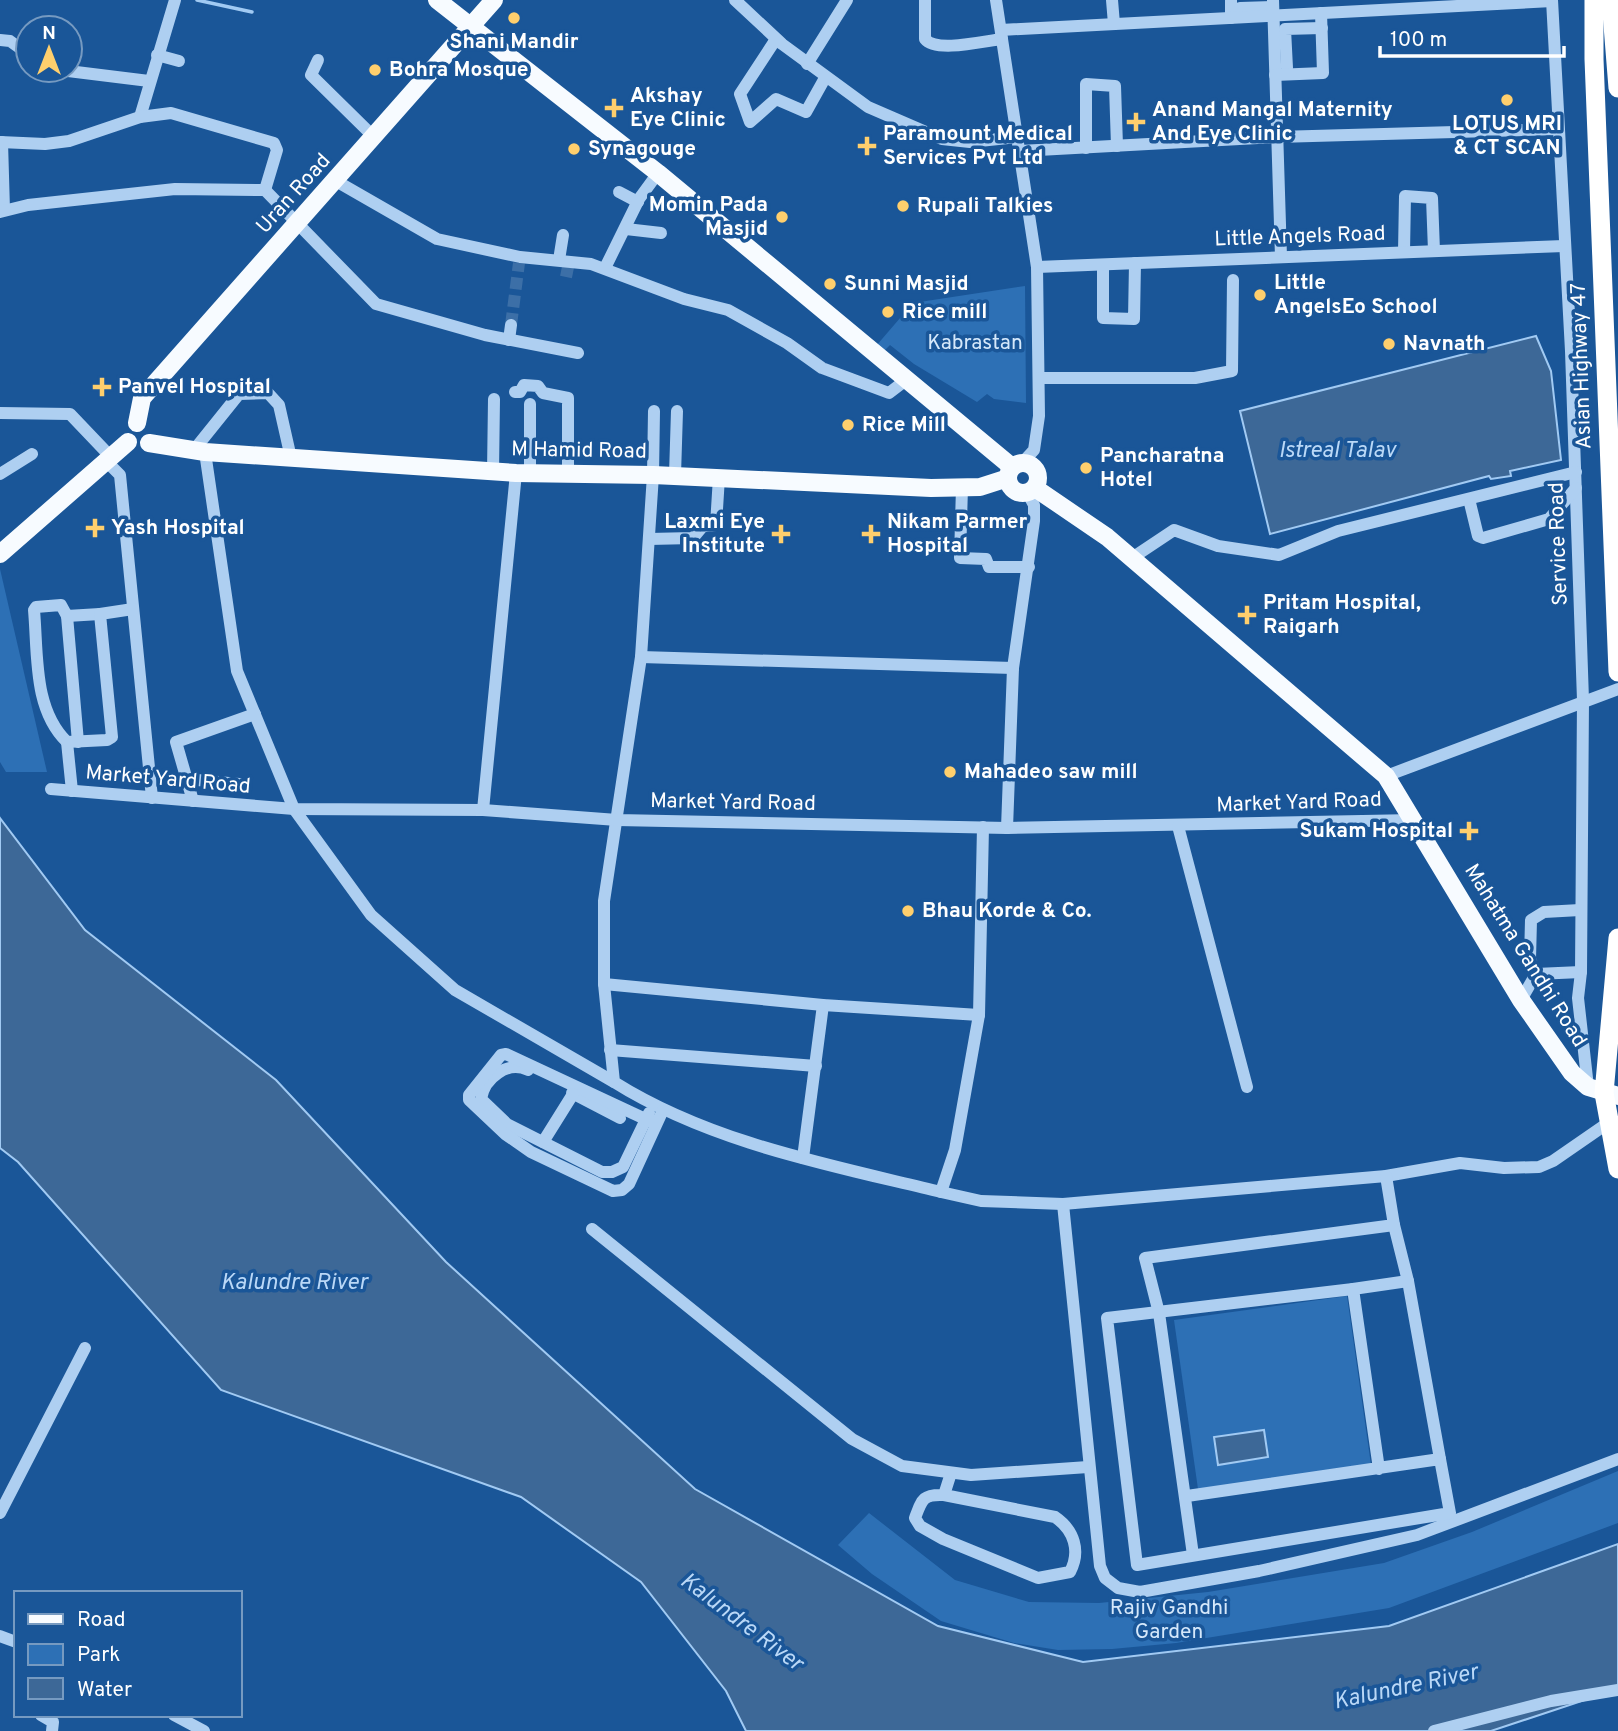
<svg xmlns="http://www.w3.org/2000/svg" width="1618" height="1731" font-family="Overpass,sans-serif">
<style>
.green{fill:#2d70b5}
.water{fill:#3d6897;stroke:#a1caf3;stroke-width:2}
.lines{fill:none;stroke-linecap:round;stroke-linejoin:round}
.stream{stroke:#a1caf3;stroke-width:3.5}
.minor-tunnel{stroke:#3c6fa7;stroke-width:12;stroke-dasharray:12 6;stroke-linecap:butt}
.minor{stroke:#aecff1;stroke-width:12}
.major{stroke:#f7fbff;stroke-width:18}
.highway{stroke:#fff;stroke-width:19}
.poi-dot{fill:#ffcf6d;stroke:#1a5698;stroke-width:2.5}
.labels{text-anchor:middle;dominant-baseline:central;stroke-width:7;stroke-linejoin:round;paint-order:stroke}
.poi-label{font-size:21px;font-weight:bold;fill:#fff;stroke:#1a5698;text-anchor:start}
.street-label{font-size:21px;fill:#fff;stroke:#1a5698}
.park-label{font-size:21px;fill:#d5e8fb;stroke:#1a5698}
.water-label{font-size:23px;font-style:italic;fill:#bad8f7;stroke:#1a5698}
</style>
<rect width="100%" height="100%" fill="#1a5698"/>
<g class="green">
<polygon points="1025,286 1026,403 994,399 987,394 977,402 914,364 890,345 882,353 876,346 913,303"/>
<polygon points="0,569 47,772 6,772 0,762"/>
<polygon points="1347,1296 1371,1465 1198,1489 1174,1320"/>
<polygon points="1618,1471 1618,1523 1389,1608 1176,1643 1112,1649 1058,1650 1014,1643 941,1621 872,1574 838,1545 869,1513 955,1580 1029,1602 1099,1603 1208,1592 1384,1563 1472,1532"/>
</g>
<g class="water">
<polygon points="1536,336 1551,371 1561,460 1510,471 1511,476 1491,479 1489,476 1270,534 1240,411"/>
<polygon points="0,818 85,930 276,1080 446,1262 695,1489 938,1626 1083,1662 1389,1626 1618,1544 1618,1689 1491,1731 746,1731 726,1691 641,1582 521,1497 221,1390 18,1162 0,1148"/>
<polygon points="1264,1430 1268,1457 1218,1465 1214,1437"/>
</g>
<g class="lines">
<polyline class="stream" points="197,0 252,12"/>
<g class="minor-tunnel">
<polyline points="566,277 568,267"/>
<polyline points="511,325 519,263"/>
</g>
<g class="minor">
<polyline points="735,0 782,44 868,107 942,139 970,142 1018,137"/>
<path d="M 925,0 L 925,39 C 936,53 984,41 1002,39"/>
<polyline points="996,0 1037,267 1039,416 1034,450 1023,462"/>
<polyline points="1112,0 1114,24"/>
<polyline points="1231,0 1231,18"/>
<polyline points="1273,0 1281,257"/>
<polyline points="1552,0 1571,351 1583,700 1581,972 1578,998 1588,1087"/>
<polyline points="1240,8 1273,7"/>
<polyline points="1001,30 1552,1"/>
<polyline points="776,39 740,94 750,122 776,99 806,112 825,78"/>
<polyline points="0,40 10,41 28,54"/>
<polyline points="157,55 179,61"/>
<polyline points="318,60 311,75 375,138"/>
<polyline points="807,64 847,0"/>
<polyline points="1287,68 1285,29 1322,28"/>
<polyline points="60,70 149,81"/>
<polyline points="1275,75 1323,73 1321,13"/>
<polyline points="140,117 175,0"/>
<polyline points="0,142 45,144 69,141 140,117 171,113 274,143 277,150 265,190"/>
<polyline points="2,142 4,210"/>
<polyline points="1086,148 1086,84 1115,86 1117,146"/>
<polyline points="1020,151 1277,137 1558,129"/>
<polyline points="336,181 437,239 520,257 591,264 684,299 728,310 787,343 822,368 889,393 906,380"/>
<polyline points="619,192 638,202"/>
<polyline points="0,212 28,205 175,189 265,190 376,304 485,335 578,353"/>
<polyline points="626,229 661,233"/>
<polyline points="1404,252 1405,196 1432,198 1434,251"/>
<polyline points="559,260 563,235"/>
<polyline points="1103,265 1103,318 1134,319 1135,263"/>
<polyline points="1037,267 1564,246"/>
<polyline points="605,268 639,199 658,173"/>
<polyline points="509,340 511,325"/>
<polyline points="1039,378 1195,378 1232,371 1233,280"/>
<polyline points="515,392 520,392 524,385 538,386 543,393 568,398 568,474"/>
<path d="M 654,411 L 653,475 L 641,657 L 604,901 L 604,984 L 614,1082 C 711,1143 830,1165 941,1192 L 955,1150 L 979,1015 L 983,827"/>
<polyline points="0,413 70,414 111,457"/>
<polyline points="194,450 239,394 268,393 279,405 291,458"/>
<polyline points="205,452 237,671 294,809 371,915 455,990 614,1082"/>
<polyline points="106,461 120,475 152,798"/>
<polyline points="493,472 494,399"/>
<polyline points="530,473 530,404"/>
<polyline points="0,474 32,454"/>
<polyline points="675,475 677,411"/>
<polyline points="962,487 960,558 986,559 989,567 1029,567"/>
<polyline points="1469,499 1478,536 1483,538 1549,519 1576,488"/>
<polyline points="649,539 693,538 703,526 716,525 719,477"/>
<polyline points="1132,558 1174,530 1218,546 1279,555 1338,531 1576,472"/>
<polyline points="67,616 78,742"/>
<polyline points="641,657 1013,668"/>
<path d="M 67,742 C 33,709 38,655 34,610 L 36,607 L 61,605 L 67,616 L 100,614"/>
<polyline points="1386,776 1618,689"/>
<polyline points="187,779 239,784"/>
<polyline points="51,789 294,809 483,810 617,820 1007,828 1415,820"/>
<polyline points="72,791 67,742 107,740 112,737 100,614 133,609"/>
<polyline points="193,801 176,742 255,714"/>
<polyline points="483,810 516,473"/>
<polyline points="1178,826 1247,1087"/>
<polyline points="1007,828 1013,668 1034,521 1034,505 1027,492"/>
<polyline points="1536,974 1581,972"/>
<polyline points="604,984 823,1005 979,1015"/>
<polyline points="1521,1000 1536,974 1530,959 1531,920 1544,912 1580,910"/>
<polyline points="610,1050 816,1066"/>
<path d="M 528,1070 C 508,1060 484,1078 481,1099 L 507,1124 L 602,1172 L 612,1172 L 623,1167 L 649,1113"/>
<polyline points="572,1093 620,1118"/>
<polyline points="656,1124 506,1054 501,1055 469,1095 469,1100 505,1134 531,1152 613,1191 622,1190 629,1184 663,1110"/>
<polyline points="543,1142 573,1094"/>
<polyline points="803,1158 823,1005"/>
<polyline points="941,1192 981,1201 1063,1204 1386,1176 1460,1163 1504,1168 1539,1167 1553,1161 1608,1123"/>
<polyline points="1063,1204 1100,1566 1105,1578 1118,1588 1140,1592 1259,1571 1417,1535 1618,1459"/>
<polyline points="592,1229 852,1439 902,1466 971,1475 1088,1467"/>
<polyline points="1408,1281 1440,1459"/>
<polyline points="1353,1289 1408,1281 1394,1225"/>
<path d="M 944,1495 L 1055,1517 C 1074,1530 1081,1551 1070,1572 L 1038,1578 L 943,1539 L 920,1526 L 915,1518 C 922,1499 923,1494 944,1495 L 951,1473"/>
<polyline points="1187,1496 1440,1459 1450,1513 1137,1565 1107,1318 1353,1289 1379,1469"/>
<polyline points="0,1513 85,1348"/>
<polyline points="1193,1555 1159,1313 1145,1258 1394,1225 1386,1176"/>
<polyline points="0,1636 16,1642"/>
<polyline points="41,1715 53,1722 52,1731"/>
<polyline points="174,1715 204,1731"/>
<polyline points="1434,1731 1551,1701 1618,1690"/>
</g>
<g class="major">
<polyline points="437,0 658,173 1012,467"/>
<polyline points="137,423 142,398 494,0"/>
<polyline points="149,443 205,452 516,473 653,475 931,488 980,487 1008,478"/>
<circle cx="1023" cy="478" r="15"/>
<polyline points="1035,488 1107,537 1386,776 1521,1000 1572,1073 1588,1087 1618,1096"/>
<polyline points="0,554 128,442"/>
</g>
<g class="highway">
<polyline points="1594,0 1594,59 1618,672"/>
<polyline points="1611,0 1618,88"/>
<polyline points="1618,938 1604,1093 1618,1169"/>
</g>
</g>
<g class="poi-dot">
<circle cx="514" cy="18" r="7"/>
<circle cx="375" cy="70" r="7"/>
<circle cx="1507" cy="100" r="7"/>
<path d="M610.5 97.5h7v7h7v7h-7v7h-7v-7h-7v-7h7z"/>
<path d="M1132.5 111.5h7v7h7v7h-7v7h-7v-7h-7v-7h7z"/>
<path d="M863.5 135.5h7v7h7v7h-7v7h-7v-7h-7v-7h7z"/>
<circle cx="574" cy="149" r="7"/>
<circle cx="903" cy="206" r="7"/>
<circle cx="782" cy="217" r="7"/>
<circle cx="830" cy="284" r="7"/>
<circle cx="1260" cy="295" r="7"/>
<circle cx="888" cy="312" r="7"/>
<circle cx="1389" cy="344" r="7"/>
<path d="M98.5 376.5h7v7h7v7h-7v7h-7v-7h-7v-7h7z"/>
<circle cx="848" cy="425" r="7"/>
<circle cx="1086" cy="468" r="7"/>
<path d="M91.5 517.5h7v7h7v7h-7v7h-7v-7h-7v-7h7z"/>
<path d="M777.5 523.5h7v7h7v7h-7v7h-7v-7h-7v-7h7z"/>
<path d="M867.5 523.5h7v7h7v7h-7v7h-7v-7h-7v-7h7z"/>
<path d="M1243.5 604.5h7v7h7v7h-7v7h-7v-7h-7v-7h7z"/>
<circle cx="950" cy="772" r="7"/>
<path d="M1465.5 820.5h7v7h7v7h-7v7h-7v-7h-7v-7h7z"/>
<circle cx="908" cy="911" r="7"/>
</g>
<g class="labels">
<g class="poi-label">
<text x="514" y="42" text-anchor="middle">Shani Mandir</text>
<text x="389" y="70">Bohra Mosque</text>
<text x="630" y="96">Akshay<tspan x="630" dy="24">Eye Clinic</tspan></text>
<text x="1152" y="110">Anand Mangal Maternity<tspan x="1152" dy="24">And Eye Clinic</tspan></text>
<text x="1507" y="124" text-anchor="middle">LOTUS MRI<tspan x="1507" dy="24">&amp; CT SCAN</tspan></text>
<text x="883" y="134">Paramount Medical<tspan x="883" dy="24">Services Pvt Ltd</tspan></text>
<text x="588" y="149">Synagouge</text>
<text x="768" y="205" text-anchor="end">Momin Pada<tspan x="768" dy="24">Masjid</tspan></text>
<text x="917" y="206">Rupali Talkies</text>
<text x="1274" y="283">Little<tspan x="1274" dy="24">AngelsEo School</tspan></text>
<text x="844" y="284">Sunni Masjid</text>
<text x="902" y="312">Rice mill</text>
<text x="1403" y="344">Navnath</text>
<text x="118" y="387">Panvel Hospital</text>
<text x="862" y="425">Rice Mill</text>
<text x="1100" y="456">Pancharatna<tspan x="1100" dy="24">Hotel</tspan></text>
<text x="765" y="522" text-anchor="end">Laxmi Eye<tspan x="765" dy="24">Institute</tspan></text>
<text x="887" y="522">Nikam Parmer<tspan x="887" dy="24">Hospital</tspan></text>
<text x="111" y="528">Yash Hospital</text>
<text x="1263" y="603">Pritam Hospital,<tspan x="1263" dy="24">Raigarh</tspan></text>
<text x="964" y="772">Mahadeo saw mill</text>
<text x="1453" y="831" text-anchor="end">Sukam Hospital</text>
<text x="922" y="911">Bhau Korde &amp; Co.</text>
</g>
<g class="street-label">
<text transform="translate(294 194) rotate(-48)">Uran Road</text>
<text transform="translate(1300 237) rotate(-2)">Little Angels Road</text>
<text transform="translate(1582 366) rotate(-92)">Asian Highway 47</text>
<text transform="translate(579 451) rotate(1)">M Hamid Road</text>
<text transform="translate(1559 544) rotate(-92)">Service Road</text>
<text transform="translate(168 780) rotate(5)">Market Yard Road</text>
<text transform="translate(733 803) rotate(1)">Market Yard Road</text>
<text transform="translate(1299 803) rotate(-2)">Market Yard Road</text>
<text transform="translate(1525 956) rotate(58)">Mahatma Gandhi Road</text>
</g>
<g class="park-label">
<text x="975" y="343">Kabrastan</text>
<text x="1169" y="1608">Rajiv Gandhi<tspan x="1169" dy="24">Garden</tspan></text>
</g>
<g class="water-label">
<text x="1337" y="451">Istreal Talav</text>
<text x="294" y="1283">Kalundre River</text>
<text transform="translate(741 1623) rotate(37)">Kalundre River</text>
<text transform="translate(1406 1688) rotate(-12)">Kalundre River</text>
</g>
</g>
<rect x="14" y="1591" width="228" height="126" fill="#1a5698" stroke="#769ac1" stroke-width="2"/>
<rect x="28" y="1614" width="35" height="10" fill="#f7fbff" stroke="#769ac1" stroke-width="2"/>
<text x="77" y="1626" font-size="21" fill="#ffffff">Road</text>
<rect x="28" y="1644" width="35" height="21" fill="#2d70b5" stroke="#769ac1" stroke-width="2"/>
<text x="77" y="1661" font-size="21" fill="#ffffff">Park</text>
<rect x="28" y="1678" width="35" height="21" fill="#3d6897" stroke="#769ac1" stroke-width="2"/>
<text x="77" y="1696" font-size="21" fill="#ffffff">Water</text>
<g transform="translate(49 49)"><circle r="33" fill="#1a5698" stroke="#769ac1" stroke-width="2"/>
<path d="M0-5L12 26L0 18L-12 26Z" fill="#ffcf6d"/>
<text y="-10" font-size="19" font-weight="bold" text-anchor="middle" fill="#ffffff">N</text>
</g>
<path d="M1380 46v10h184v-10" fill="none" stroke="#ffffff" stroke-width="3.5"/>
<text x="1390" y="46" font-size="21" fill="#ffffff" stroke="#1a5698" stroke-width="5" paint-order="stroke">100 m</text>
</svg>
